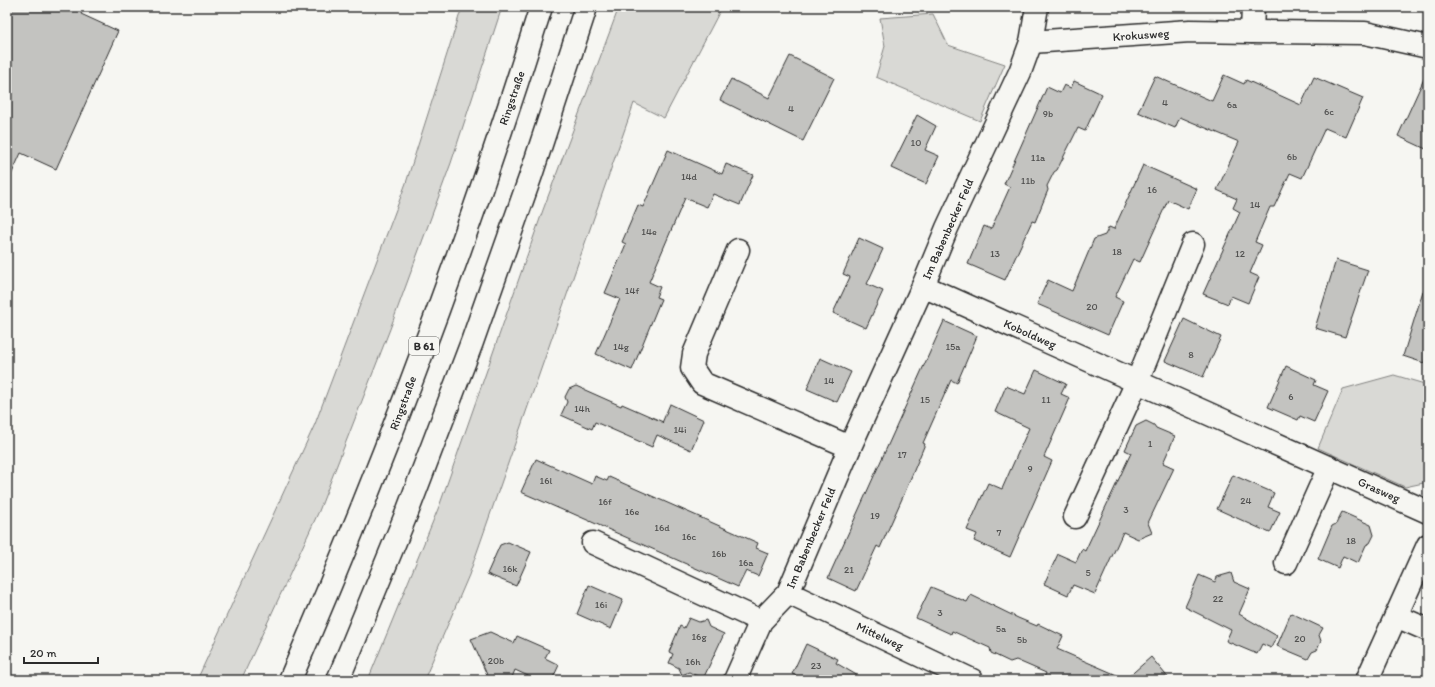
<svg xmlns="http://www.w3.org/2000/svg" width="1435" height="687" font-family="Itim,sans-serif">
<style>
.green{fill:#d9d9d5;stroke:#828280}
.building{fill:#c3c3c0;stroke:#2b2b2b}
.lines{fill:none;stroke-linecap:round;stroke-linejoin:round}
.minor-casing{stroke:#2b2b2b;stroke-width:25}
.highway-casing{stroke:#2b2b2b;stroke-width:25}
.minor{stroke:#f6f6f2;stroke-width:22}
.highway{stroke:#f6f6f2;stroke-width:22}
.labels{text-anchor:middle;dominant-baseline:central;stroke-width:3;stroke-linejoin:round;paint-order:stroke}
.number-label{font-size:10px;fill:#515150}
.shield{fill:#f6f6f2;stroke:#686867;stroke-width:1}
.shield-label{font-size:11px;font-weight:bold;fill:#2b2b2b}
.street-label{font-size:12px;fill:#2b2b2b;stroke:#f6f6f2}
</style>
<rect width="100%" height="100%" fill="#f6f6f2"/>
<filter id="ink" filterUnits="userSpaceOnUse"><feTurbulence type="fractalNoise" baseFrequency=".025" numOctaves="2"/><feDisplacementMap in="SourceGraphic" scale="8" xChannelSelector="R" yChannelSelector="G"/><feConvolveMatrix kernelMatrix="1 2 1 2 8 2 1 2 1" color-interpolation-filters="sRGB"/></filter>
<g filter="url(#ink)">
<g class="green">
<polygon points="462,7 502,7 451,163 390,329 319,511 241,680 197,680 315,424 406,183"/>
<polygon points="619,7 722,7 664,118 634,103 469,575 424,680 368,680 440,504 543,210"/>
<polygon points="933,14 948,45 1005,64 980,121 876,77 885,46 880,18"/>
<polygon points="1394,375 1428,385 1428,482 1405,487 1318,448 1343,389"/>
</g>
<g class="building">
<polygon points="7,7 84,7 81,14 118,31 56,169 21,153 7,184"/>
<polygon points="790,56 834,78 803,141 720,100 731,79 769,98"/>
<polygon points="1428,70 1428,150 1398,136"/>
<polygon points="1224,75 1244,84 1246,80 1301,105 1314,77 1363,98 1346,137 1325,128 1302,178 1290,173 1274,207 1270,207 1255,242 1262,245 1250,273 1259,277 1248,303 1231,296 1228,304 1203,294 1240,212 1233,208 1237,199 1217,190 1239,142 1180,117 1175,128 1138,112 1155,76 1212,101"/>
<polygon points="1074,81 1102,94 1085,131 1078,128 1057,170 1054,172 1047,186 1048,190 1035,222 1032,221 1005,280 968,264 984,226 991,229 1010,187 1004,184 1047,87 1060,93 1064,85 1071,88"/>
<polygon points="917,115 936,126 925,150 939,156 926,184 891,168"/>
<polygon points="668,150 722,174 726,164 753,175 740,205 713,194 707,207 685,198 649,282 660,287 656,297 661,299 632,370 596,354 620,299 605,293 626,244 622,242 638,205 643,207"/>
<polygon points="1143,165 1197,189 1188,209 1168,200 1140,262 1133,259 1115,297 1123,301 1108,335 1037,304 1048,280 1072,291 1094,239 1105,235 1109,227 1114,229"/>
<polygon points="859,238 883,249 867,284 883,291 866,328 833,313 850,277 843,274"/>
<polygon points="1336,260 1368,270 1345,337 1315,328"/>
<polygon points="1423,291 1428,291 1428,351 1424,363 1403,356"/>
<polygon points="1184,319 1221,337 1203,377 1165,361"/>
<polygon points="944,321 977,336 957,383 951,380 923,443 925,444 905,492 880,548 877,546 856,591 828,578"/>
<polygon points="820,358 851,372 837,402 807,389"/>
<polygon points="1286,366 1316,380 1314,385 1328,391 1314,422 1300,416 1298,420 1268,407"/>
<polygon points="1036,370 1066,384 1061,394 1070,398 1044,457 1052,461 1010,557 974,541 977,534 967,530 988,483 1002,489 1029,428 995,412 1006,386 1025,394"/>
<polygon points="576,386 621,406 622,404 663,422 662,423 670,404 704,420 691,450 657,435 652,447 595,422 592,429 561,415 567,402 565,397 569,389"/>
<polygon points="1146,421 1154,425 1156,428 1175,436 1163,463 1174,468 1148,523 1152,533 1138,539 1123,532 1095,594 1073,585 1068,595 1044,584 1058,554 1076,562 1082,549 1085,551 1131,453 1125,450 1136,426"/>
<polygon points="536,459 592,484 595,476 607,481 609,477 758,543 756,548 768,553 758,576 746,571 738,587 567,511 567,512 521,492"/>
<polygon points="1233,475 1274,493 1268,507 1280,512 1270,533 1217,509"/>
<polygon points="1342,512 1371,525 1374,535 1370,543 1366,545 1358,563 1343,556 1338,568 1318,559 1332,526 1336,524"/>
<polygon points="508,542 531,552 516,586 487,574 500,545"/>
<polygon points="1231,573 1234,582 1250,589 1239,614 1277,636 1271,648 1262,644 1257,654 1226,641 1231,630 1185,607 1199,575 1215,582 1217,577"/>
<polygon points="589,585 623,600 611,629 577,614"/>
<polygon points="931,587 967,602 971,595 1018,618 1037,626 1038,624 1063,636 1057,649 1126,679 1151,657 1170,680 1043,680 1046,673 1016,660 1010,662 991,653 990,648 952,631 951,634 916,618"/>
<polygon points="1291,613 1323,628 1319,635 1321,641 1317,650 1312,652 1308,659 1277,646"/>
<polygon points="689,618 699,622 706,620 709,627 724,634 703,679 689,672 682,675 679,668 669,663 673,654 669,652 680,626 684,628"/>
<polygon points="490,632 514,643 517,636 549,650 545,658 559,665 552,680 537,680 515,670 511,680 495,680 488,677 471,639"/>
<polygon points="806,644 838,659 836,663 865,680 806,680 792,674"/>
</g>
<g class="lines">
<defs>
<g id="minor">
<polyline points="1252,32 1253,7"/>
<polyline points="1031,42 1190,31 1252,32 1365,33 1428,47"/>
<polyline points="738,250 694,354 692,368 702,383 850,447"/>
<polyline points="923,286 1428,512"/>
<polyline points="1075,517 1137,382 1193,244"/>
<polyline points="593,543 761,621"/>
<polyline points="1286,563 1329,467"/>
<polyline points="788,593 972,680"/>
<polyline points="1396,616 1428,630"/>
<polyline points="735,680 761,621 788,593 850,447 923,286 947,228 1020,72 1031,42 1037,7"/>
<polyline points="1367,680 1428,545"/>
</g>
<g id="highway">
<path d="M 290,680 C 385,460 470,235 541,7"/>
<polyline points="338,680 408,510 472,342 531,175 586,7"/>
</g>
</defs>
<use href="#minor" class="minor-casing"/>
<use href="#highway" class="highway-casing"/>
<use href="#minor" class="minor"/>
<use href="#highway" class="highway"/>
</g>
</g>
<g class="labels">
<g class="number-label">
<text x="1165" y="102">4</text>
<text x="1232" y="104">6a</text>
<text x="791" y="108">4</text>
<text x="1329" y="111">6c</text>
<text x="1048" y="113">9b</text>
<text x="916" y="142">10</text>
<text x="1292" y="156">6b</text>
<text x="1038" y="157">11a</text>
<text x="689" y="176">14d</text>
<text x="1028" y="180">11b</text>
<text x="1152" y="189">16</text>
<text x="1255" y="204">14</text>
<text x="649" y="231">14e</text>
<text x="1117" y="251">18</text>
<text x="995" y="253">13</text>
<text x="1240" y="253">12</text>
<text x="632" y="290">14f</text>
<text x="1092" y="306">20</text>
<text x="621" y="346">14g</text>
<text x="953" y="346">15a</text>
<text x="1191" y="354">8</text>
<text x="829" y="380">14</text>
<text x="1291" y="396">6</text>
<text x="925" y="399">15</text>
<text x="1046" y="399">11</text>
<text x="582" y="408">14h</text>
<text x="680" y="429">14i</text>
<text x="1150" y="443">1</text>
<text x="902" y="454">17</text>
<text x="1030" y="468">9</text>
<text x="546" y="480">16l</text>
<text x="1246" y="500">24</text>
<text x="605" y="501">16f</text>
<text x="1126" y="509">3</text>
<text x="632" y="511">16e</text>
<text x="875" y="515">19</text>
<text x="662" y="527">16d</text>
<text x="999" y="532">7</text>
<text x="689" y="536">16c</text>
<text x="1351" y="540">18</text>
<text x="719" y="553">16b</text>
<text x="746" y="562">16a</text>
<text x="510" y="568">16k</text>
<text x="849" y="569">21</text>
<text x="1088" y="572">5</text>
<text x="1218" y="598">22</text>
<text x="601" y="604">16i</text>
<text x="940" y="612">3</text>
<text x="1001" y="628">5a</text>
<text x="699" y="636">16g</text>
<text x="1300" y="638">20</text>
<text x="1022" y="639">5b</text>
<text x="496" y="660">20b</text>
<text x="693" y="661">16h</text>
<text x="816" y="665">23</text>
</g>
<rect class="shield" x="409" y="337" width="30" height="18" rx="3"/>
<g class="shield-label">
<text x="424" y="346">B 61</text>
</g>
<g class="street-label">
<text transform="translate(1141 35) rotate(-4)">Krokusweg</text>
<text transform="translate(512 98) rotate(-71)">Ringstraße</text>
<text transform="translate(948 229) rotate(-66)">Im Babenbecker Feld</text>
<text transform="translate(1030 334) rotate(24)">Koboldweg</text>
<text transform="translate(403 403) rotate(-70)">Ringstraße</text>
<text transform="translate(1379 490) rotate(24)">Grasweg</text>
<text transform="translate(811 538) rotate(-67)">Im Babenbecker Feld</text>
<text transform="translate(880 636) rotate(25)">Mittelweg</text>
</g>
</g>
<rect width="1435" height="687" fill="none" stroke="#f6f6f2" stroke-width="24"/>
<rect x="12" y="12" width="1411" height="663" fill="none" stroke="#2b2b2b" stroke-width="1.5" filter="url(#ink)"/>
<path d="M24 657v6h74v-6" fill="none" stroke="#2b2b2b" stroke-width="2"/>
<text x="30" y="657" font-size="12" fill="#2b2b2b" stroke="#f6f6f2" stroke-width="3" paint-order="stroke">20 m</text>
</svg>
